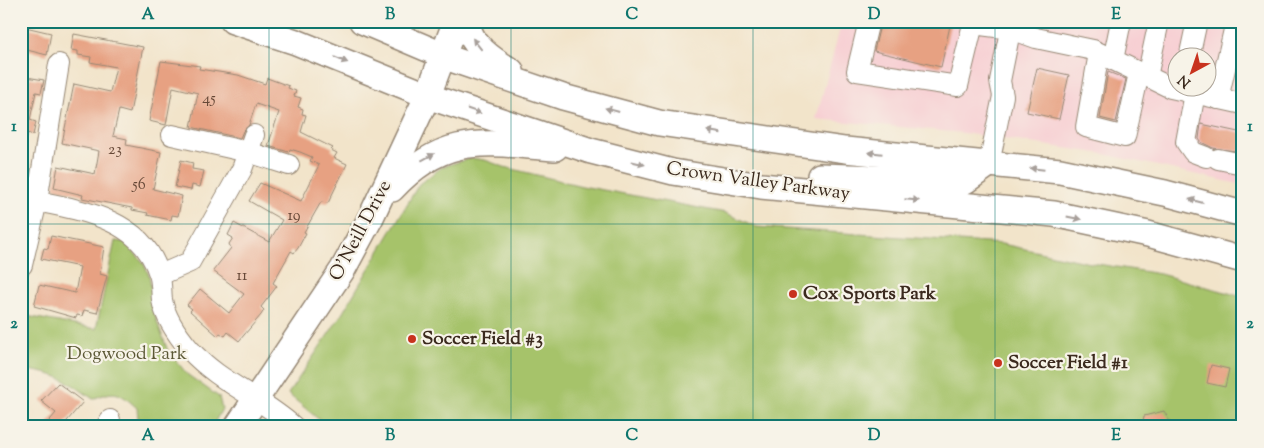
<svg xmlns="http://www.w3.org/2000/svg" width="1264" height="448" font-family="'Sorts Mill Goudy',serif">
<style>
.built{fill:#f7cfd3;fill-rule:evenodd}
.green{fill:#a6c36a;stroke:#707644}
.building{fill:#e7a182}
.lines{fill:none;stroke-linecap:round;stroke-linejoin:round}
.minor-casing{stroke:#968774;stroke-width:22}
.major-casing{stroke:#968774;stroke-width:28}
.minor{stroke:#fff;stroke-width:20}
.major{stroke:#fff;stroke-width:25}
.oneway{fill:#a79f9a}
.grid{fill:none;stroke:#0f766e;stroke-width:1;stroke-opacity:0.55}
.poi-dot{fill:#c8321e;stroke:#f7f3e8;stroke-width:2}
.labels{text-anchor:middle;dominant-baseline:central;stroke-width:4.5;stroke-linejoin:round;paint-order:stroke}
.number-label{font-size:16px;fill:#664837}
.street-label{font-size:19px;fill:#3b2a1e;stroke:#f7f3e8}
.poi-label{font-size:19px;font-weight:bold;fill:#3b2a1e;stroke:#f7f3e8;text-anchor:start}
.park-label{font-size:19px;fill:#5b5835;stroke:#f7f3e8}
.neatline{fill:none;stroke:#0f766e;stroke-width:2}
.grid-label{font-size:16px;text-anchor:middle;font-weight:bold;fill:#0f766e}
</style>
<rect width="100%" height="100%" fill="#f7f3e8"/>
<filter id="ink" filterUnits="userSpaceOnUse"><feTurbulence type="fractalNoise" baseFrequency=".02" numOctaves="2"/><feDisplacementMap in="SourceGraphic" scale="10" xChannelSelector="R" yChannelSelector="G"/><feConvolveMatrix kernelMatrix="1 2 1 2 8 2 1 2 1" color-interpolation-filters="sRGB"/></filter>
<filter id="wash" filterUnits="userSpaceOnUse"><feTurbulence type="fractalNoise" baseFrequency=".0096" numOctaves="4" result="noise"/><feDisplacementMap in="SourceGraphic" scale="20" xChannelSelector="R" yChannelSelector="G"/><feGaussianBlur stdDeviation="1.12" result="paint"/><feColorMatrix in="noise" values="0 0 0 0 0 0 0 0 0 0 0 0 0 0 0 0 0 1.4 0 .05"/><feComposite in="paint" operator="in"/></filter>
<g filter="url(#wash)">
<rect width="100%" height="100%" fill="#f2e4ca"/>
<path class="built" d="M 842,21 L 1243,21 L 1243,185 L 1104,154 L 963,133 L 816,119 ZM 1176,58 L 1206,58 L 1206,88 L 1176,88 Z"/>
<g class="green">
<polygon points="471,158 485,160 504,167 582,186 726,213 757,227 1002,244 1085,262 1160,274 1243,297 1243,427 328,427 288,394 342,314 419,184 442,167"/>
<path d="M 115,241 L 125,242 L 143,262 L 149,275 L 156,319 L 168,351 L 188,375 L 219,397 L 222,409 L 212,427 L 150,427 L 138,418 L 137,408 C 119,392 116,389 93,399 C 64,378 57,374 21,369 L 21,315 L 96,329 Z"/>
</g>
<g id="blocks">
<g class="building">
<polygon points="881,21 951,21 941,67 874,51"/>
<polygon points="21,26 51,33 47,55 23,49"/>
<polygon points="74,34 143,47 130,113 119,110 113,136 127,139 126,145 161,152 153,189 182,196 178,216 172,215 171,220 147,215 148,213 132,210 132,208 82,198 83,195 54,188 58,166 95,174 99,151 62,143 74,84 110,92 116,67 90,62 91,57 78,55 78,51 71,50"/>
<polygon points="161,61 200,66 199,69 238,75 265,84 267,78 289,86 288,88 296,91 294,96 301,98 298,107 303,109 302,114 306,115 301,132 333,148 331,150 337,153 334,158 347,164 328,203 321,202 304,232 306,233 298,248 294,253 291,251 273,283 277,286 261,307 264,310 261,315 239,341 228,332 225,336 220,333 218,336 190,311 192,309 187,305 200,289 229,313 244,294 213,271 231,248 229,244 233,238 228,235 234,223 269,242 282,220 249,201 260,183 301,201 319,165 310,161 312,157 300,152 290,149 289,152 268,146 279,112 256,104 249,125 243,131 240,138 191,127 198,93 173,87 166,125 149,121"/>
<polygon points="1037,68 1069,75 1059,119 1027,112"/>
<polygon points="1108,72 1126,79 1116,122 1100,118"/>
<polygon points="21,76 44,80 41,93 36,92 30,120 36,122 33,135 27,133 27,138 21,137"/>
<polygon points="1201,124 1243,133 1243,152 1213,148 1201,142 1199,139"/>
<polygon points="181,160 193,163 192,169 204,171 200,187 192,185 191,190 175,187"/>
<polygon points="51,236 104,247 100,274 107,276 97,313 84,310 82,316 77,315 76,318 34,306 39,285 75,293 80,267 41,259 44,248 48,249"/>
<polygon points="1211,365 1229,369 1225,387 1207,383"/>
<polygon points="58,383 83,402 62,427 44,427 56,413 41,401"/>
<polygon points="1164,411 1173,427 1142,427 1144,416"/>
</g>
</g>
</g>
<g filter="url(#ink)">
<use href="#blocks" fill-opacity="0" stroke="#968774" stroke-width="1"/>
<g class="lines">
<defs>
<g id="minor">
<polyline points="869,21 857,71 958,86 973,24 1011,29 1036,38 1093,50 1171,88 1243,104"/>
<polyline points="1099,53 1086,127 1125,137 1139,73"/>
<polyline points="1189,58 1197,21"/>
<polyline points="1113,60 1121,21"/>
<polyline points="1147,77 1159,21"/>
<polyline points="1195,93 1186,142 1193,152 1206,157"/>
<polyline points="1218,99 1236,21"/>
<polyline points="172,135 248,152 289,165"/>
<polyline points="1218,159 1243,164"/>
<polyline points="989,164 1003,96 1000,81 1012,21"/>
<path d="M 21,198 C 73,209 141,215 159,274 C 162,282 161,292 162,300 C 165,317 179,337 190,350 C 219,382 262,398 294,427"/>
<polyline points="22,265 37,201 59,64"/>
<polyline points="160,275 190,262 242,169 254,135"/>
<polyline points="106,427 110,420"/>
</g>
<g id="major">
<polyline points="233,21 296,42 439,100 591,151 673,172 761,186 1054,214 1148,234 1243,260"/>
<polyline points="362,21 454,60 563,97 659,123 845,150 1060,171 1165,193 1243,214"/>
<path d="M 467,21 C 469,45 493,60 511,71"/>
<polyline points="820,176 965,181 989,164"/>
<path d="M 392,189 C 445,132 484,143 555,148"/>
<polyline points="237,427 343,269 371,217 428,95 456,21"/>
</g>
</defs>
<use href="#minor" class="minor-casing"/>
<use href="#major" class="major-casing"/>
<use href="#minor" class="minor"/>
<use href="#major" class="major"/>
</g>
<defs><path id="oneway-solid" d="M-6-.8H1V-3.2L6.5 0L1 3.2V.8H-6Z" transform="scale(1.25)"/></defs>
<g class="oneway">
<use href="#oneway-solid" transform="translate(477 44) rotate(-128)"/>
<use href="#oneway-solid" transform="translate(341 60) rotate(22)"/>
<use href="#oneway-solid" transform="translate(612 110) rotate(-164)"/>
<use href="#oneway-solid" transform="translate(474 111) rotate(19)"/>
<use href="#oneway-solid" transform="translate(714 132) rotate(-171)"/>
<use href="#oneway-solid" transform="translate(875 153) rotate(-174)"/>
<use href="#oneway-solid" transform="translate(428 157) rotate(-28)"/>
<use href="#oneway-solid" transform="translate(638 163) rotate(14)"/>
<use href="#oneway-solid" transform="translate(1037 169) rotate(-174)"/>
<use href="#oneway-solid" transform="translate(912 200) rotate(5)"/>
<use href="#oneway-solid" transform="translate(1196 201) rotate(-165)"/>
<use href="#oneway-solid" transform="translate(1074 218) rotate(12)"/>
</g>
</g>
<path class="grid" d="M 269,21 L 269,427M 511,21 L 511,427M 753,21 L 753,427M 995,21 L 995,427M 21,224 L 1243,224"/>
<g class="poi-dot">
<circle cx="793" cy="294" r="5"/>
<circle cx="412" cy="339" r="5"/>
<circle cx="998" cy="363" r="5"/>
</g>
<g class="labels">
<g class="number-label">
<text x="209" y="99">45</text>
<text x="115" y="150">23</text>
<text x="139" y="185">56</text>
<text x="294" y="216">19</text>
<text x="242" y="276">11</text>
</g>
<g class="street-label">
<text transform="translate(758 182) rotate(8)">Crown Valley Parkway</text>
<text transform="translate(361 231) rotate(-62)">O'Neill Drive</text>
</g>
<g class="poi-label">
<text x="803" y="294">Cox Sports Park</text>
<text x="422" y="339">Soccer Field #3</text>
<text x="1008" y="363">Soccer Field #1</text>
</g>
<g class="park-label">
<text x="127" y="354">Dogwood Park</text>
</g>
</g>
<rect width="1264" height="448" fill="none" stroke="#f7f3e8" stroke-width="55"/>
<g transform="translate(1192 72) rotate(220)"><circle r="24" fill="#f7f3e8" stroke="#aca397"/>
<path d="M0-4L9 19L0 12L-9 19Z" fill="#c8321e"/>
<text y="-8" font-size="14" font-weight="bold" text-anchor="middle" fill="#3b2a1e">N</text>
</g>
<rect x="28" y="28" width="1208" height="392" class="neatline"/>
<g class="grid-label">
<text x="148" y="19">A</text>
<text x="390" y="19">B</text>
<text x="632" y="19">C</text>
<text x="874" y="19">D</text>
<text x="1116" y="19">E</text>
<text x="14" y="131">1</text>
<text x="1250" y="131">1</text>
<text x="14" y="328">2</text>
<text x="1250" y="328">2</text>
<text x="148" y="440">A</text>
<text x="390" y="440">B</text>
<text x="632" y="440">C</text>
<text x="874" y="440">D</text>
<text x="1116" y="440">E</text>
</g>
</svg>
